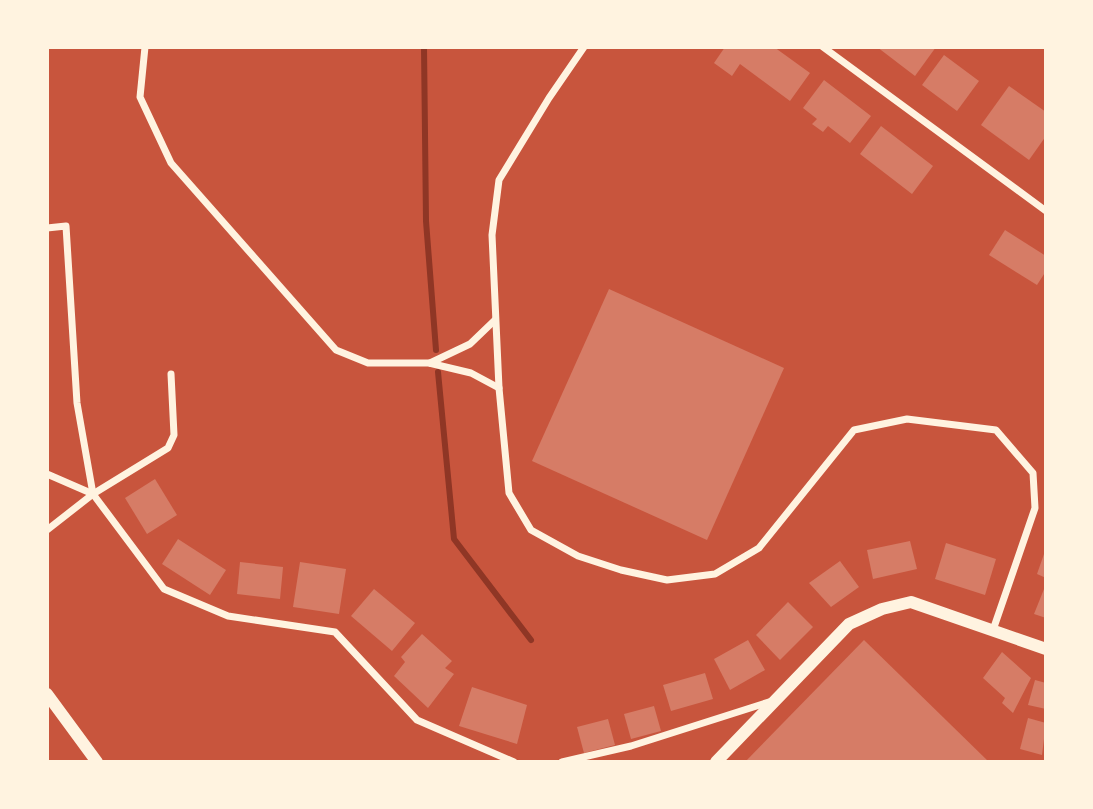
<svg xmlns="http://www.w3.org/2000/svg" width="1093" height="809" font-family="Overpass,sans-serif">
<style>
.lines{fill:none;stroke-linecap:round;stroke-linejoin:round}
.stream{stroke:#8f3625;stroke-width:6}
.building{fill:#d67c66}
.minor{stroke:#fff3e0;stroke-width:7}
.tertiary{stroke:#fff3e0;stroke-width:12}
</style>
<rect width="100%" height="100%" fill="#c8553d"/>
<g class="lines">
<g class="stream">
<polyline points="424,47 426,221 436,350"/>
<polyline points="438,372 454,539 531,640"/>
</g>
</g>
<g class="building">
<polygon points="725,47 774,47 810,73 790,101 740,64 732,76 714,63"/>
<polygon points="877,47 936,47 915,76"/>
<polygon points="944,55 979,81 957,111 922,85"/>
<polygon points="824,80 871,116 850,143 828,126 823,132 812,124 817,119 803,108"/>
<polygon points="1009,86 1046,112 1046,136 1029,160 981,125"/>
<polygon points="881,126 933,166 912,194 860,154"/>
<polygon points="1005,230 1046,256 1046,271 1037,285 989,255"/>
<polygon points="609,289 784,368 707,540 532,461"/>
<polygon points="155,479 177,515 147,534 125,498"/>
<polygon points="178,539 226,570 210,595 162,564"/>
<polygon points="910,541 917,569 873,579 867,550"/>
<polygon points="946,543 996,559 985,595 935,579"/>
<polygon points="1044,554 1046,554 1046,578 1037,574"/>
<polygon points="840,561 859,587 831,607 809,583"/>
<polygon points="240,562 283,567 280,599 237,594"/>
<polygon points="300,562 346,569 339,614 293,607"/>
<polygon points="1046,584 1046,618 1034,614"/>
<polygon points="374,589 415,623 392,651 351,616"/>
<polygon points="788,602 813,627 780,660 756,635"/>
<polygon points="422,634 452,661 445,668 454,674 428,708 394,676 405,662 401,657"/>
<polygon points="748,640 765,670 730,690 714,659"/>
<polygon points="864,640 989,762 745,762"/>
<polygon points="1002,652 1031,678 1013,713 1002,703 1005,698 983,678"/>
<polygon points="705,673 713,699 671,711 663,685"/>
<polygon points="1035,680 1046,683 1046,709 1028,705"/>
<polygon points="472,687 527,705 517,744 459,726"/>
<polygon points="654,706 661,731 631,739 624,714"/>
<polygon points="1028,718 1046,723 1042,755 1020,749"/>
<polygon points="608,719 615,745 584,753 577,727"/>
</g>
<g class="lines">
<g class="minor">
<polyline points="145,47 140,97 171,163 336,350 368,363 429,363 471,373 499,388"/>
<polyline points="584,47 549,98 499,180 492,235 499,388 509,493 531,530 578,556 621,570 667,580 715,574 759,548 854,430 907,419 996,430 1033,473 1035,508 993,630"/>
<polyline points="823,47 1046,211"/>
<polyline points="47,228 66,226 77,403 93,494"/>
<polyline points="430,363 470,344 495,320"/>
<polyline points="47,474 93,494 164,589 228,616 335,632 417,720 514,762"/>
<polyline points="47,530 93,494 168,448 174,435 171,374"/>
<polyline points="562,762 631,746 772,701"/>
</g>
<g class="tertiary">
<polyline points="47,694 97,762"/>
<polyline points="716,762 849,624 882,609 911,602 1046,649"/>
</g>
</g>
<rect width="1093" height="809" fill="none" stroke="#fff3e0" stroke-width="98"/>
</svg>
